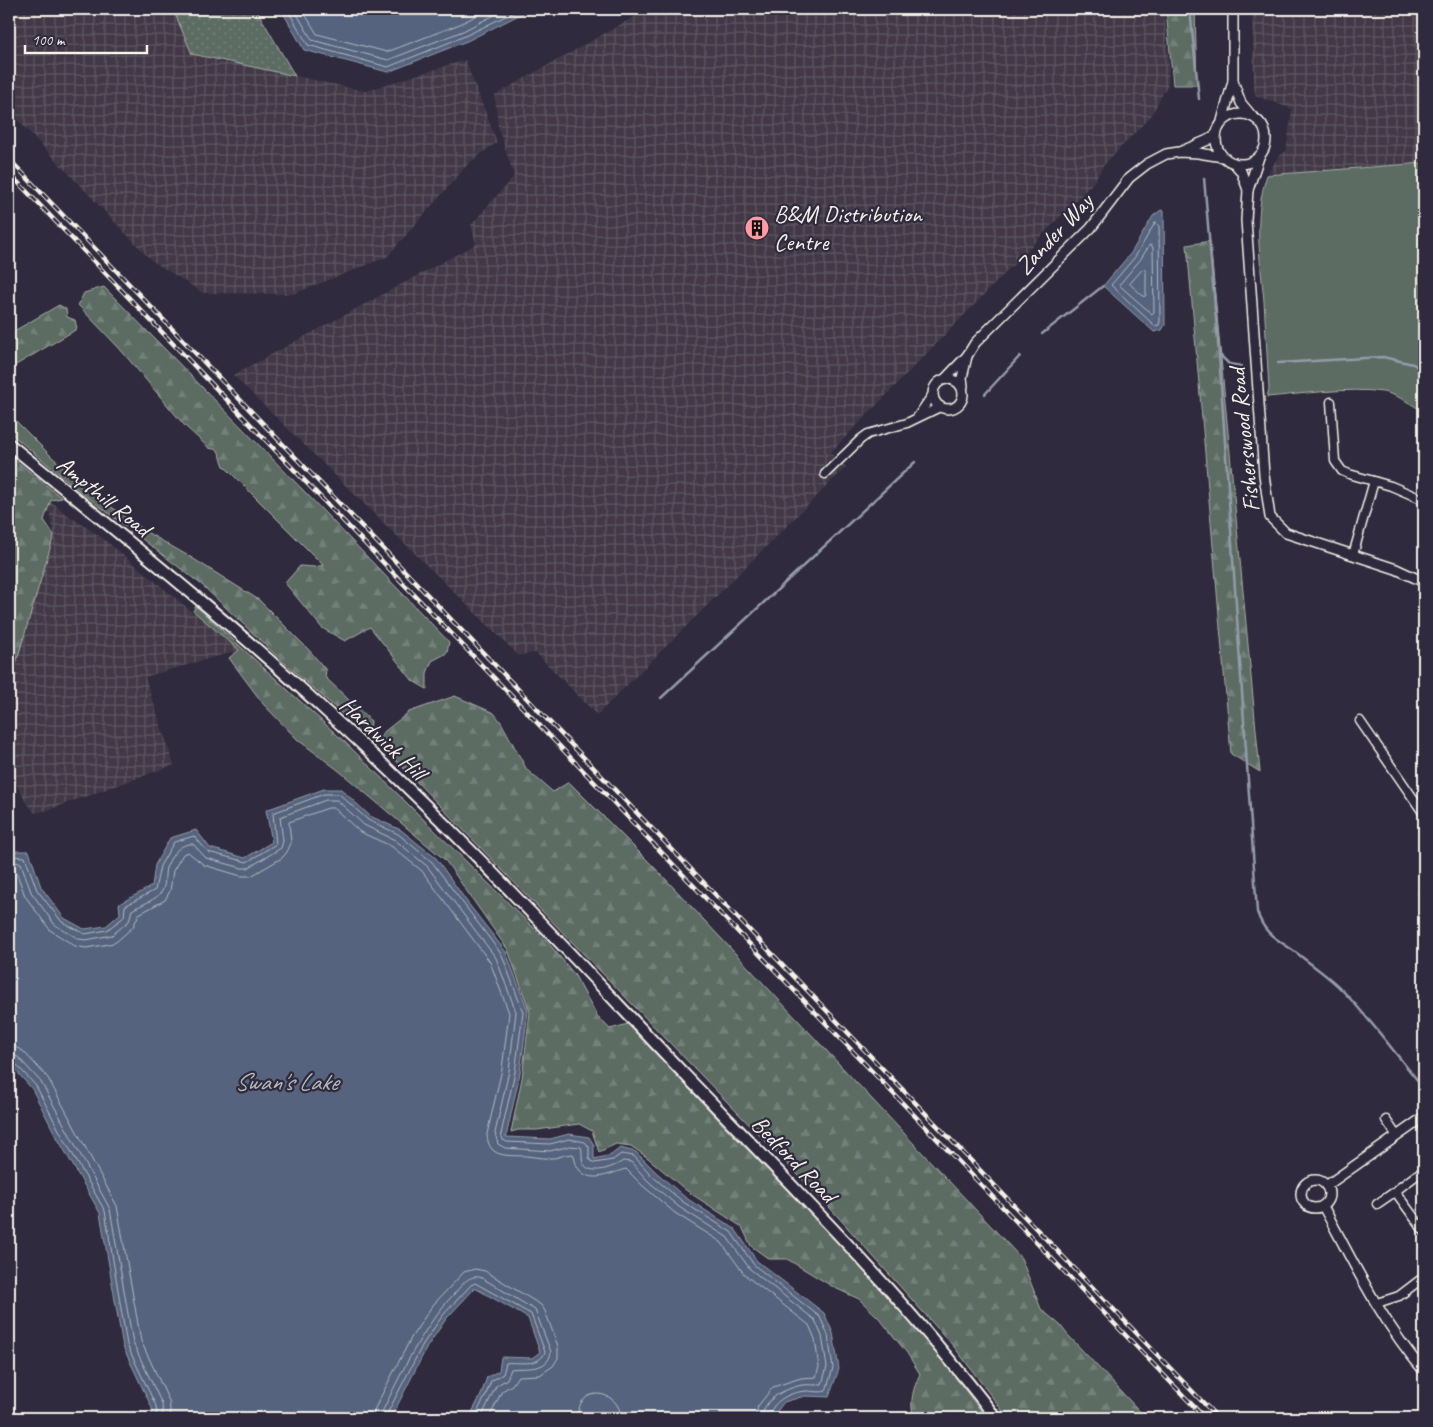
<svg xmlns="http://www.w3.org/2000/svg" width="1433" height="1427" font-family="Caveat,sans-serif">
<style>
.industrial{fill:url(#industrial-grid)}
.grass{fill:url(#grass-dots);stroke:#a8aea6}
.forest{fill:url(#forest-firs);stroke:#a8aea6}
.green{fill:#5b6c64;stroke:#a8aea6}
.water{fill:#54647e;stroke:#949ca8}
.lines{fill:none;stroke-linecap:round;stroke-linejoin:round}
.shore{stroke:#b4b9be;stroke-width:1}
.stream{stroke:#949ca8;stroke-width:2.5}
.minor-casing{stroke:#f4f1e8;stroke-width:11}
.tertiary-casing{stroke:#f4f1e8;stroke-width:12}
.secondary-casing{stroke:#f4f1e8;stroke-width:14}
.minor{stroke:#2f2a3d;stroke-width:8}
.tertiary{stroke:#2f2a3d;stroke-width:9}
.secondary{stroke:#2f2a3d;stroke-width:10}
.rail-casing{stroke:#f4f1e8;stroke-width:4.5}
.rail{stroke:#2f2a3d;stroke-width:2.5;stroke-dasharray:8;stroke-linecap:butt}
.labels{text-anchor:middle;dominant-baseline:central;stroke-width:4.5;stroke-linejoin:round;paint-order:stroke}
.poi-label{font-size:24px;fill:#f4f1e8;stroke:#2f2a3d;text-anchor:start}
.street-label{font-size:24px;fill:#f4f1e8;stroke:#2f2a3d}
.water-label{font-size:25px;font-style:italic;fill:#b4b9be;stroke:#2f2a3d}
</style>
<defs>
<pattern id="industrial-grid" width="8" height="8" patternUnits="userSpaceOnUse" patternTransform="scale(1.25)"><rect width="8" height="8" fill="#423947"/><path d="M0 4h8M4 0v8" fill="none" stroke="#5e5662"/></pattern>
<pattern id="grass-dots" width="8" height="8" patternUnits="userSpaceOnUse" patternTransform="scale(1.25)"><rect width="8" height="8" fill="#5b6c64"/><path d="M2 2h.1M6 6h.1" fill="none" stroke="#73817a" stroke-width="1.8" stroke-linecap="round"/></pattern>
<pattern id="forest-firs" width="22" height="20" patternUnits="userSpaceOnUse" patternTransform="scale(1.25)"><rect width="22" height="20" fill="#5b6c64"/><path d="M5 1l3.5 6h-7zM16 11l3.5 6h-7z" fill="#73817a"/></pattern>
</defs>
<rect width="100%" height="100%" fill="#2f2a3d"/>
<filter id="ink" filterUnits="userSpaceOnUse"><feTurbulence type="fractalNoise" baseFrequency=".02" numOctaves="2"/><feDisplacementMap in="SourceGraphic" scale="10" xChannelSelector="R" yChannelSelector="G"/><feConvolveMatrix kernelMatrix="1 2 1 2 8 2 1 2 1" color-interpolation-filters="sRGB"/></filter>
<g filter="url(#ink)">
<g class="industrial">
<polygon points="30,9 173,9 193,54 365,91 465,60 497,142 469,163 387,257 293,294 203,293 151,260 9,111 9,10"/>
<polygon points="648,9 1164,9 1169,64 1168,84 1151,116 1104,165 1092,184 830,453 846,467 597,715 536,653 518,655 233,375 476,244 471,225 514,176 498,127 495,95"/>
<polygon points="1252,9 1424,9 1424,163 1267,175 1278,157 1286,151 1292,109 1256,96 1254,88"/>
<polygon points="46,497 65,513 101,537 239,650 145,677 174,765 48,810 35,813 27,804 9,771 9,687 54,535"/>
</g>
<polygon class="grass" points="173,9 256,9 295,76 192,54"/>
<g class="forest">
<polygon points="1166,9 1195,9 1197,85 1173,85"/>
<polygon points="1210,241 1260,772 1231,754 1187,245"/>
<polygon points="104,287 303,490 449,642 447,653 432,661 427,673 427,689 413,681 370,627 345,641 322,628 285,583 300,566 315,567 323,565 224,466 218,450 209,448 185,426 119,348 78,305 84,293"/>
<polygon points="59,305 66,309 67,317 75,320 77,329 9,369 9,334"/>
<polygon points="9,414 53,458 100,499 150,534 192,558 259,600 309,650 326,670 325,677 371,721 370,731 347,718 279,658 202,585 77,489 9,432"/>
<polygon points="9,455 62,498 51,500 44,520 54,535 9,687"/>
<path d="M 196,606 L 347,744 L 546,940 L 574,974 L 598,1017 L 610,1029 L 628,1024 L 729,1131 L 861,1265 L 941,1358 L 986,1418 L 914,1418 C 909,1403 913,1388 920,1374 L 907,1353 L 879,1318 L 859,1299 L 835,1288 L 787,1259 L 769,1259 L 751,1246 L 742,1227 L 687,1191 L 648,1158 L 631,1146 L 616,1144 L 599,1152 L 592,1131 L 579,1124 L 537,1130 L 518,1130 L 511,1132 L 522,1078 L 530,1012 L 508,950 L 445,860 L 338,770 L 298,740 L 264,705 L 229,658 L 239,650 L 193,611 Z"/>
<polygon points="455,696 494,713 501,722 527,770 553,792 569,782 658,871 1021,1258 1041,1309 1060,1325 1067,1334 1146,1418 1008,1418 955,1348 830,1208 377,741 385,731 409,712"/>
</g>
<path class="green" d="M 1424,163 L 1424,412 C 1411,404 1398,395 1383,392 C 1349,387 1302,394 1267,397 L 1269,389 C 1267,360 1266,330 1264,301 C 1260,258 1253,216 1267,175 Z"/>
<g class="water">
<polygon points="281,9 531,9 467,41 388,72 304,50"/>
<polygon points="1161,210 1164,211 1165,325 1162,330 1154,332 1103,286 1131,253 1153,216"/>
<polygon points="324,789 341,789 370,816 401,830 436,858 467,902 506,952 528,1011 520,1073 506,1137 550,1139 569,1134 589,1137 594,1145 594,1159 611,1155 620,1148 636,1152 656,1172 686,1198 735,1229 757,1261 824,1313 833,1333 839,1369 829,1397 805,1396 784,1402 772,1418 604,1418 598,1412 597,1413 597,1418 469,1418 481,1395 487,1377 499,1371 501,1357 532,1358 540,1352 528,1318 475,1288 446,1319 427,1347 391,1418 152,1418 152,1408 123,1347 100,1213 54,1132 32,1089 9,1063 9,851 29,851 41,887 64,918 84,929 106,926 120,914 119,904 152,886 155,865 170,838 196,830 210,848 245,858 272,842 266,810"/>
</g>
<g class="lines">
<g class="shore">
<polyline points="287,9 308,45 388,67 465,36 520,9"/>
<polyline points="294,9 312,40 388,60 463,31 506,9"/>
<polyline points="302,9 317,34 387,52 460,24 489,9"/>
<polygon points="1156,222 1159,225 1160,321 1159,325 1155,326 1111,285 1135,257"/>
<polygon points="1150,245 1153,247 1154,312 1152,314 1119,285 1140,260"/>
<polygon points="1142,270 1144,269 1146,271 1146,295 1144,297 1130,284"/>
<path d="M 9,856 L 25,857 L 37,890 L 62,922 L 85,934 L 107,930 L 124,917 L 125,906 L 155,890 L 160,866 L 174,842 L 194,836 L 208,852 L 247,862 L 276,844 L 273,813 L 324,794 L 339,794 L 368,820 L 398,834 L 432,862 L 502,955 L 523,1012 L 515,1072 L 501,1134 L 503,1140 L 507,1142 L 550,1144 L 569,1139 L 585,1142 L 589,1147 L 589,1159 L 594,1163 L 613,1160 L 621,1154 L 634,1156 L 652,1176 L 683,1202 L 731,1232 L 754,1265 L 820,1317 L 828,1335 L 833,1368 L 826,1391 C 820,1393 813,1391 806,1391 C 790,1392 771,1401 769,1418"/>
<path d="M 9,862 L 21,863 L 31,892 L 55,925 L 79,939 L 86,940 L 112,935 L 129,921 L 132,910 C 140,905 157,900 162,891 C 166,885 164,876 166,868 C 171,856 179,843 193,844 L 206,858 L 242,868 L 248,868 L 281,848 L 283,841 L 280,817 L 326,800 L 337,800 L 364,825 L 395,840 L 427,866 L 496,958 L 516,1012 L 509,1071 L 495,1133 L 498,1144 L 505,1148 L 550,1151 L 570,1146 L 581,1147 C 583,1152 581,1157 583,1163 C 590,1177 614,1167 623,1161 L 631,1162 L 648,1181 L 679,1207 L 727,1237 L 750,1269 L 815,1320 L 822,1336 L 827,1367 L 822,1384 C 816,1386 809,1384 802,1385 C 785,1389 763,1398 762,1418"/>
<path d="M 9,869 L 16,871 L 25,896 L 50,930 L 75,946 L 86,948 L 109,944 L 116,942 L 133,927 L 139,914 L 165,900 L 170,891 L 173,871 L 183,854 L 188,852 L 204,865 L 241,876 L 251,876 L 282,858 L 287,852 L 291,843 L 289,822 L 328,808 L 334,808 L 360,832 L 391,846 L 422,871 L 490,962 L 509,1013 L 502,1069 L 487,1134 C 488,1159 508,1155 526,1156 C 535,1157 545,1159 554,1158 C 560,1157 566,1154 573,1154 C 575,1158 575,1164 578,1168 C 590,1186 612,1172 626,1169 L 643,1186 L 675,1213 L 721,1242 L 745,1275 L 809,1325 L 815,1339 L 819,1367 L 816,1377 L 801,1378 L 773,1387 L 758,1406 L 755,1418"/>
<polyline points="9,1047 15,1047 23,1051 48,1078 117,1206 141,1341 169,1401 171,1418"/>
<polyline points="9,1054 18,1057 41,1082 110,1209 133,1343 162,1404 163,1418"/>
<polyline points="9,1060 14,1062 36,1086 59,1130 105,1211 127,1345 156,1406 157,1418"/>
<polyline points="373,1418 375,1408 411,1338 432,1306 464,1272 475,1269 485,1271 541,1305 545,1311 558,1346 558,1358 553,1366 540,1375 518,1376 512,1385 502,1391 489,1418"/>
<path d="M 381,1418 L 382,1412 C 403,1370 422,1328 454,1294 C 462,1285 469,1273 482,1278 L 535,1310 L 551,1352 C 548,1372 526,1367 511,1369 L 507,1379 L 496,1386 L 481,1418"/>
<path d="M 387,1418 L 387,1414 L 423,1344 L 443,1315 L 471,1285 L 475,1283 L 531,1314 L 545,1352 C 539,1368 518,1361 506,1363 L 503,1374 L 491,1381 L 485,1397 L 474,1418"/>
<path d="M 578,1418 C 576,1384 620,1388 621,1418"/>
</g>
<g class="stream">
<polyline points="1190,9 1199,99"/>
<path d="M 1204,178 L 1219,354 L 1257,912 C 1266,938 1279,939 1298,954 C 1313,966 1330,977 1343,991 C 1372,1021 1397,1056 1424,1088"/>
<polyline points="1042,334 1103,286"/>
<polyline points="1219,354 1229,364 1241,366"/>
<polyline points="1278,363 1383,357 1413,364 1424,371"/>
<polyline points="985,394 1020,356"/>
<polyline points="661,698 915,462"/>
</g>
<defs>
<g id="minor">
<polyline points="1331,402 1335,461 1342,471 1349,474 1391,486 1424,500"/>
<polyline points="918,416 933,394"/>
<polyline points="825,474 861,439 868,434 907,423 940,407"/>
<polyline points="1353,555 1374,481"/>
<polyline points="1360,721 1424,814"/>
<polyline points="1423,894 1424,892"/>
<polyline points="1386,1120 1397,1136"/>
<polyline points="1397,1194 1398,1189 1418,1174"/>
<polyline points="1377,1204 1393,1193 1397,1194 1424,1231"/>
<polyline points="1377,1303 1399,1296 1424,1277"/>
</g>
<g id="tertiary">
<polyline points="1233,81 1241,103 1251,115"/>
<circle cx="1241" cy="139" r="25"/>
<polyline points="1222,121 1233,81 1233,9"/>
<polyline points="1182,151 1208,140 1216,134"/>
<polyline points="1259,157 1248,190 1246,220 1264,475 1270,517 1286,533 1396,569 1424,582"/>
<polyline points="1234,163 1241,171 1248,190"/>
<circle cx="948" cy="394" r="15"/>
<polyline points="945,379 967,356 975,343 1091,228 1129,178 1147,164 1166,154 1179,152 1198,153 1223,157"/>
<polyline points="963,386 962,378 967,356"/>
<circle cx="1315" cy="1194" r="14"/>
<polyline points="1326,1186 1424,1117"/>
<path d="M 1323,1206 C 1353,1262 1382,1323 1424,1371"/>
</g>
<path id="secondary" d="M 9,444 C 117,532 227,619 329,714 C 455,828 570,954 687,1077 C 793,1187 903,1296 996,1418"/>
</defs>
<use href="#minor" class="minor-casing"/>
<use href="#tertiary" class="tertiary-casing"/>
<use href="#secondary" class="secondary-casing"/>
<use href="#minor" class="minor"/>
<use href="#tertiary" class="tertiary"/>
<use href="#secondary" class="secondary"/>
<defs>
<g id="rail">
<polyline points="9,159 1218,1418"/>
<polyline points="9,173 1205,1418"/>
</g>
</defs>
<use href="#rail" class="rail-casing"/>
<use href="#rail" class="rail"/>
</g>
</g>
<defs>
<symbol id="building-disc" viewBox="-11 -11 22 22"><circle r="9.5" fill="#ff9aa2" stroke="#2f2a3d"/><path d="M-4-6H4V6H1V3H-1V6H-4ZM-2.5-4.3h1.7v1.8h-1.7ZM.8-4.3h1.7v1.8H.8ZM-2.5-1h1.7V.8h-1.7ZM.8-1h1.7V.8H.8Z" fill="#111"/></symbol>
</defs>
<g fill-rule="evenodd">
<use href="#building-disc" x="743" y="214" width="28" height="28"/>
</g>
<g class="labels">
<g class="poi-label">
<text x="774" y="214">B&amp;M Distribution<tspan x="774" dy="28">Centre</tspan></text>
</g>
<g class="street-label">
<text transform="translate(1054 234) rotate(-47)">Zander Way</text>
<text transform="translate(1244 440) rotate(-96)">Fisherswood Road</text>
<text transform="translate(104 496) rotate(39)">Ampthill Road</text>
<text transform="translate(383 738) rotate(44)">Hardwick Hill</text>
<text transform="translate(794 1159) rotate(46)">Bedford Road</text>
</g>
<g class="water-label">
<text x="286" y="1082">Swan's Lake</text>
</g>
</g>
<rect width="1433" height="1427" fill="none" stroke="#2f2a3d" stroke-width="30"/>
<rect x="15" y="15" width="1403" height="1397" fill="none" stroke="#f4f1e8" stroke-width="2" filter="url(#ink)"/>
<path d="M25 45v8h122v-8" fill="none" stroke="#f4f1e8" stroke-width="2.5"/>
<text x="32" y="45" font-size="15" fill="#f4f1e8" stroke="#2f2a3d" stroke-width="4" paint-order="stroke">100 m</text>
</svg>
